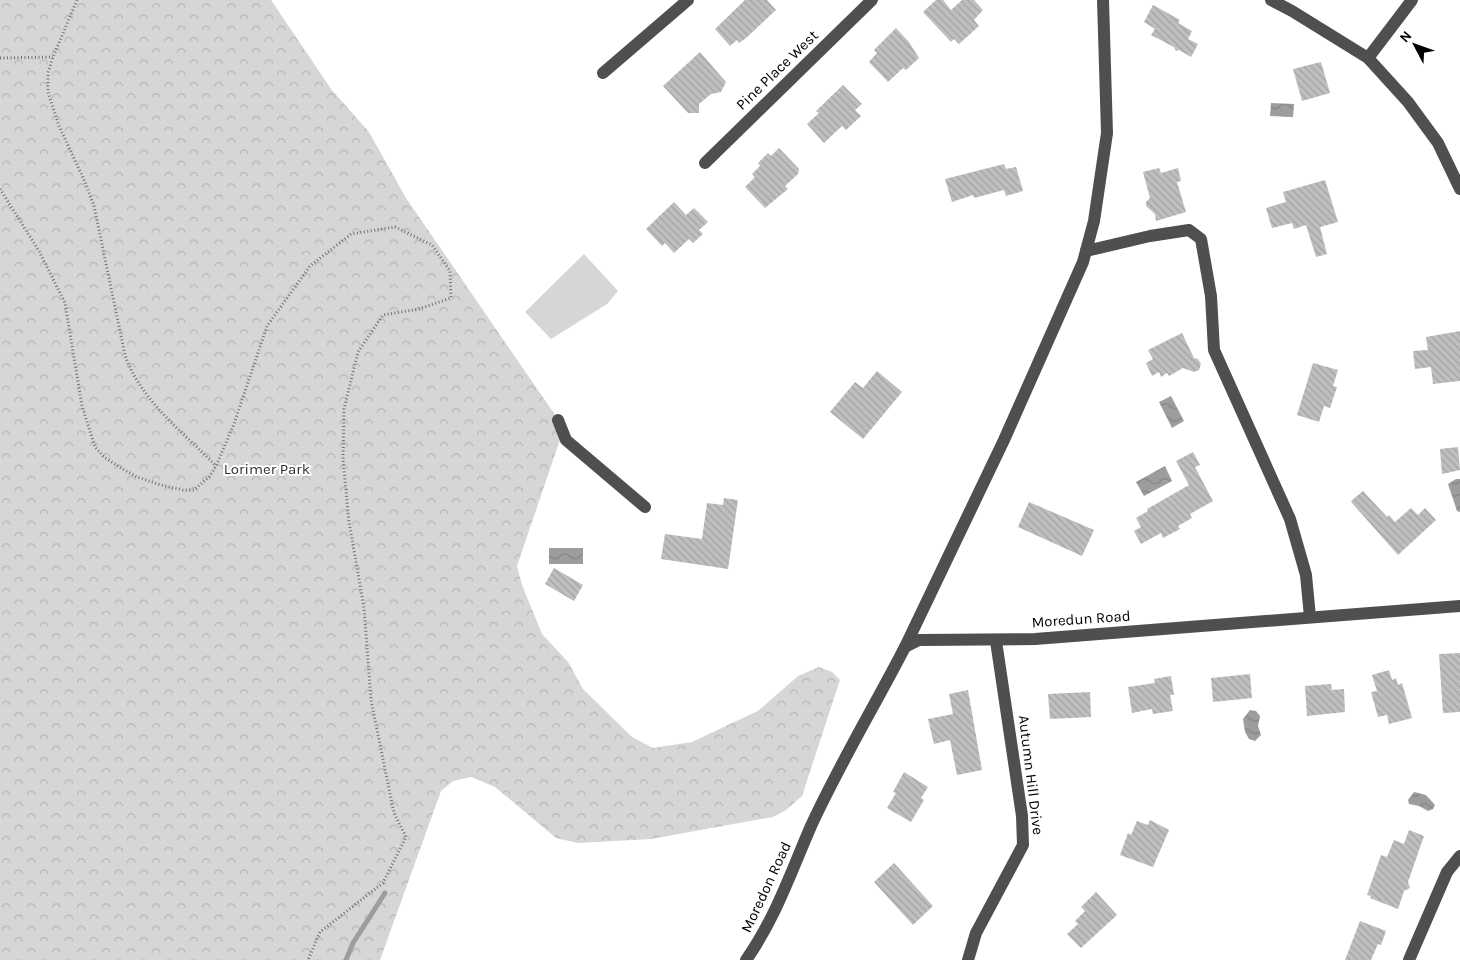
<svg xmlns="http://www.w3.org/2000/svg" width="1460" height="960" font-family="Karla,sans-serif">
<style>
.green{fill:#d6d6d6}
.forest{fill:url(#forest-crowns)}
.water{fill:url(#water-waves)}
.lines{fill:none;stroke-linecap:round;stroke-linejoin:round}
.stream{stroke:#9d9d9d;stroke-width:5}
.building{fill:url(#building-back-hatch)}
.path{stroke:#717171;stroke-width:3;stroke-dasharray:1 2.5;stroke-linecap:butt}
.minor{stroke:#4f4f4f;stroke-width:12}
.labels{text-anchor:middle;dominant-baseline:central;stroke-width:4;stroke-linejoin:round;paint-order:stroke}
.street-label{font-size:15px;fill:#000;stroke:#fff}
.park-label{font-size:15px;fill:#2d2d2d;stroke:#fff}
</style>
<defs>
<pattern id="forest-crowns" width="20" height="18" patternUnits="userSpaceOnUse" patternTransform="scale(1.25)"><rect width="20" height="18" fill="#d6d6d6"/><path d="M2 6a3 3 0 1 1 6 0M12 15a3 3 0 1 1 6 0" fill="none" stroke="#b6b6b6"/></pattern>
<pattern id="water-waves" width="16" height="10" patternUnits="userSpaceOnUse" patternTransform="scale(1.25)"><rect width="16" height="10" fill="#9d9d9d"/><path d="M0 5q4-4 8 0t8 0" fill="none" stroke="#858585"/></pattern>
<pattern id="building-back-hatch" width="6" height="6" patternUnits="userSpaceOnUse" patternTransform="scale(1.25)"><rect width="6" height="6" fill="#bfbfbf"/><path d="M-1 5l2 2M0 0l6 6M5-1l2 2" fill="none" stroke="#a2a2a2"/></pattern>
</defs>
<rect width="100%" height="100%" fill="#fff"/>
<polygon class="green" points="584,254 618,291 607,304 551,339 525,312"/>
<polygon class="forest" points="0,0 271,0 331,89 369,132 406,198 564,428 517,566 522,585 542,634 568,662 583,689 632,737 653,748 692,742 730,724 758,711 798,676 819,667 832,672 840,680 802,796 786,810 773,817 651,839 578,843 556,838 495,787 471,777 453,781 441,791 380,960 0,960"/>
<g class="water">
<polygon points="1271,103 1294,104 1293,117 1270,116"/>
<polygon points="1171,396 1184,421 1172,428 1159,402"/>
<polygon points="1165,466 1172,481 1144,496 1136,482"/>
<polygon points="1456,479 1460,479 1460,512 1457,511 1448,484"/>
<rect x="549" y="548" width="34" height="16"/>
<polygon points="1250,710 1256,711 1260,716 1258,726 1261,735 1255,741 1249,739 1245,732 1243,719"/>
<polygon points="1414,792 1426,795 1435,805 1433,809 1428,811 1419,806 1409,804 1408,800"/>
</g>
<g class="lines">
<polyline class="stream" points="346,960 353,943 385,893"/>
</g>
<g class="building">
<polygon points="745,0 767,0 776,10 746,38 739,43 737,40 730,46 715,29"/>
<polygon points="936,0 943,0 951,10 962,0 974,0 983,10 974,20 979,26 959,44 954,39 951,42 923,12"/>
<polygon points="1153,5 1180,20 1178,23 1192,31 1188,39 1198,44 1191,57 1179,50 1176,51 1174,47 1151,35 1155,29 1144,22"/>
<polygon points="896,28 909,42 919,58 906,70 903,68 888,82 869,62 877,53 874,50"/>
<polygon points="700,52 726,82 721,92 711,94 699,104 699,113 688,113 663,86"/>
<polygon points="1321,62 1330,93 1302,101 1293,69"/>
<polygon points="843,85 862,104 855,110 861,116 846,130 842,126 824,143 807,124 819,113 816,111"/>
<polygon points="779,148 799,169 798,174 785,186 788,189 765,208 745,187 755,177 752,174 760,166 758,163 768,153 771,156"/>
<polygon points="1004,164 1006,169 1016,167 1023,191 1006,196 1004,190 974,198 973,195 952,202 945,179"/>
<polygon points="1159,168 1161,173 1178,168 1181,181 1177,182 1186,212 1156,221 1155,214 1146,206 1146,202 1150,198 1143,172"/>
<polygon points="1325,180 1338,222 1320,227 1327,254 1316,257 1306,225 1294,229 1292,223 1272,228 1266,208 1286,202 1283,192"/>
<polygon points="674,202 686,215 694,208 708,222 699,230 703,234 693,243 689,239 674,253 665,243 662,246 646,229"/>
<polygon points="1460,331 1460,381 1433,384 1431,367 1415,369 1413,351 1428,350 1426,337"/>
<polygon points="1182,333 1194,358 1198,359 1201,364 1199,370 1194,372 1183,368 1169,376 1167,373 1161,377 1159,372 1152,376 1146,363 1153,359 1148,350"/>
<polygon points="1313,363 1338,370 1333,386 1337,387 1330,408 1324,406 1319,422 1297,415"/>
<polygon points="877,371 902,392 863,439 830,412 855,382 863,388"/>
<polygon points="1458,447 1460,470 1442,474 1440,449"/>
<polygon points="1193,452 1200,465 1195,467 1213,501 1190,514 1192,518 1178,526 1180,529 1163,538 1161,533 1141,544 1134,531 1141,527 1136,518 1148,511 1147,509 1189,485 1176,461"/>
<polygon points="1363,491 1387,517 1389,515 1395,522 1411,508 1418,515 1425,508 1436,520 1398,555 1352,503 1351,501"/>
<polygon points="724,498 738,500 728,569 661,559 665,534 702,539 707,503 723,505"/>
<polygon points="1029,502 1094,530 1082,556 1018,527"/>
<polygon points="554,568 583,585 574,601 545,584"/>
<polygon points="1460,653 1460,712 1443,713 1439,654"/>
<polygon points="1389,670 1392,680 1396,678 1398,685 1402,683 1412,718 1389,724 1387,715 1378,717 1371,692 1377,691 1372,675"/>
<polygon points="1250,674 1252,698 1213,702 1211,678"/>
<polygon points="1171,676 1174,695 1170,695 1173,711 1153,714 1152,709 1132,713 1128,687 1155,683 1154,679"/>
<polygon points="1331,684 1332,690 1344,689 1345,712 1307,716 1305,686"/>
<polygon points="968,690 982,770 957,775 950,740 934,744 928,719 953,714 949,694"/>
<polygon points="1090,692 1091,717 1050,719 1048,694"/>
<polygon points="904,772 928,787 921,798 924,800 911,822 887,808 896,793 893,792"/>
<polygon points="1150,820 1169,830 1153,867 1120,855 1128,833 1131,835 1137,821 1148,825"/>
<polygon points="1409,830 1424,836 1408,882 1410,888 1404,891 1398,909 1370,898 1371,896 1367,895 1381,855 1387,857 1394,840 1404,844"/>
<polygon points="894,863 933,906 913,925 874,882"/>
<polygon points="1096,892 1117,915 1081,948 1067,934 1078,924 1075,921 1085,911 1081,907"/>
<polygon points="1360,921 1386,931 1381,945 1378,944 1371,960 1345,960"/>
</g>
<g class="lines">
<g class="path">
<path d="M 77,0 L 53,57 L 48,73 L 48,92 L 59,126 L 85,182 L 94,206 L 125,355 C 140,400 184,433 216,466"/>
<polyline points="0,58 53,57"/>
<polyline points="0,189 39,251 65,303 82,406 95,447 104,457 121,468 137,477 161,485 183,490 194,490 209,477 216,466 234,424 267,326 310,266 351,234 395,227 432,245 450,271 451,298 419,309 383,315 358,352 344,409 343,459 349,522 364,608 371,700 394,813 406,837 383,883 320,932 308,960"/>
</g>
<g class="minor">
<polyline points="1271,0 1292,11 1368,58 1408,102 1438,143 1460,189"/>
<polyline points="1368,58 1412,0"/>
<polyline points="603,73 688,0"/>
<polyline points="705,163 872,0"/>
<polyline points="1086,251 1150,236 1189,230 1201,239 1211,296 1214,350 1290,519 1306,575 1310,617"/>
<polyline points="558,420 566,440 645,507"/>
<polyline points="905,647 1004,440 1083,262 1094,221 1107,133 1103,0"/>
<path d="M 746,960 C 775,919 791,872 811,826 C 839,765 874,707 905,647 L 919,640 L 1035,639 L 1460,606"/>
<polyline points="968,960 976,933 1023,845 1022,816 996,641"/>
<polyline points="1409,960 1447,872 1460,856"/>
</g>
</g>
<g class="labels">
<g class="street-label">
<text transform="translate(777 70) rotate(-44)">Pine Place West</text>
<text transform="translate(1081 619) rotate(-4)">Moredun Road</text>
<text transform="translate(1031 775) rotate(83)">Autumn Hill Drive</text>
<text transform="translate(766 887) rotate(-65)">Moredon Road</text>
</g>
<g class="park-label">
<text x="267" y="469">Lorimer Park</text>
</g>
</g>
<g transform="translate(1415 45) rotate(311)" stroke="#ffffff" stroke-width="4" paint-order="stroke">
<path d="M0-4L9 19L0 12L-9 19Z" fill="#000000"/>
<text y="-8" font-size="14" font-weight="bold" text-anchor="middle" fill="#000000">N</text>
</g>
</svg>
